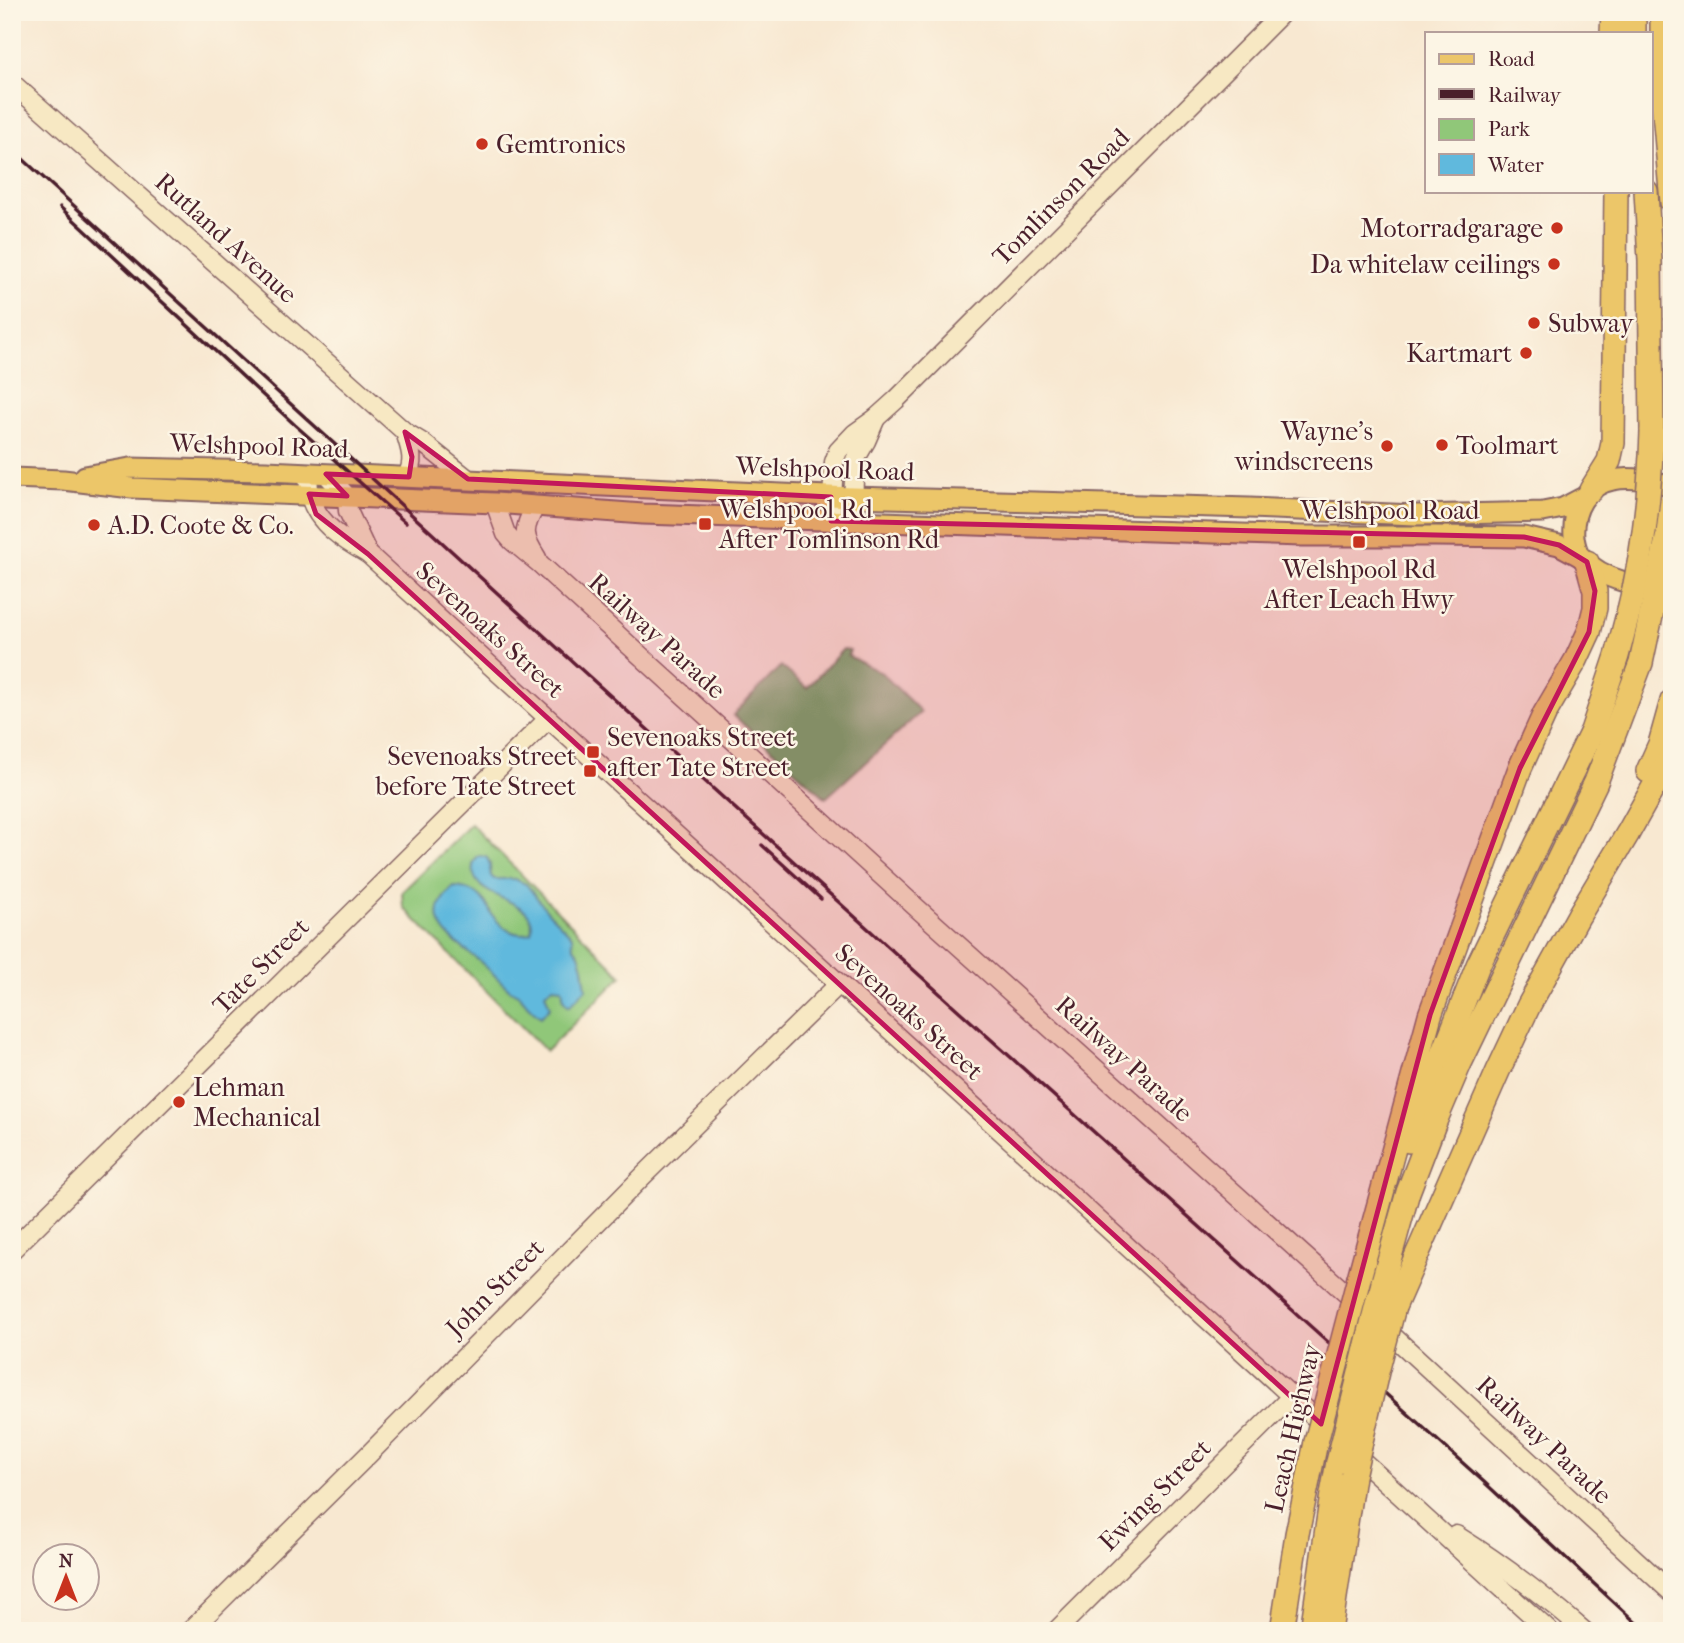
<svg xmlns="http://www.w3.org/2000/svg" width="1684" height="1643" font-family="'IM FELL French Canon',serif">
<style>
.green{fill:#90c779;stroke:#6d7352;stroke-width:2}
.forest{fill:#74ac69;stroke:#5f664a;stroke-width:2}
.water{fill:#60b9dd;stroke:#556c84;stroke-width:2}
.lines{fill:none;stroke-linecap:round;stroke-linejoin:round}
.secondary-casing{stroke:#876565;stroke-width:21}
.primary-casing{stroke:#876565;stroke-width:23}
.highway-casing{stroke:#876565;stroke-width:26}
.secondary{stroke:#f7e8c3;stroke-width:18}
.primary{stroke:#ecc669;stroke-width:19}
.highway{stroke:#ecc669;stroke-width:23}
.rail{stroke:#4a1f2b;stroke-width:3.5}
.highway-bridge-casing{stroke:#876565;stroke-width:26;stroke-linecap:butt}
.highway-bridge{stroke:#ecc669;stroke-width:23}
.marked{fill:#c2185b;fill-opacity:0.2;stroke:#c2185b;stroke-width:5;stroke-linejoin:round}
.poi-dot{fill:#c8321e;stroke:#fcf5e5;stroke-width:2.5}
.labels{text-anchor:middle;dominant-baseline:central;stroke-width:5;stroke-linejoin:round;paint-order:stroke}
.poi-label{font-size:26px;fill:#4a1f2b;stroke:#fcf5e5;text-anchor:start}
.street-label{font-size:26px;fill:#4a1f2b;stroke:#fcf5e5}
</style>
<rect width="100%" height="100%" fill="#fcf5e5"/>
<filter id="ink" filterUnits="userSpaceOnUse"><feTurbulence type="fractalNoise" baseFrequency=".0143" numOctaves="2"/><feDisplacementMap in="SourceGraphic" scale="14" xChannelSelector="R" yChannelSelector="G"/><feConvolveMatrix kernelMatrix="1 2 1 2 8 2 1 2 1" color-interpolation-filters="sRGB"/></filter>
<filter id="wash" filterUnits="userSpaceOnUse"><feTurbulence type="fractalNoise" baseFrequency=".00686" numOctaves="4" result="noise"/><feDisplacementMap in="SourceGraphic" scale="28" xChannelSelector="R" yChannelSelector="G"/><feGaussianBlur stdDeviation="1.57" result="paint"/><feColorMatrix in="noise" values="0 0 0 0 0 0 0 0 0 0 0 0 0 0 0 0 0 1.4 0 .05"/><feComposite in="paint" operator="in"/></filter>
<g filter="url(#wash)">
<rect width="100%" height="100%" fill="#f8e8d1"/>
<polygon class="green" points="471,824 622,976 546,1051 403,907 402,892"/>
<polygon class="forest" points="843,649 850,650 848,656 882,673 921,712 826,798 733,715 781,666 807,688"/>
<path class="water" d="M 479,856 L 486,857 C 492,863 489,868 491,876 L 494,879 L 515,879 L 526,884 L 549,913 L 572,936 L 573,946 L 579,954 L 583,967 L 586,989 L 569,1006 L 564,1001 L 562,988 L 553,987 L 545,993 L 550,1007 L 541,1017 C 529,1009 527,1003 518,994 C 515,992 511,991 509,989 C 498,979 488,968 477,959 C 464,948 444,937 439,920 C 436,906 444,895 454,887 C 464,887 477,892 484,901 C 488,905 489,911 493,916 C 501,927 516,939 531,932 C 540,897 477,903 473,871 C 472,864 474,861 479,856 Z"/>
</g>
<g filter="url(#ink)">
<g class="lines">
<defs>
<g id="secondary">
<polyline points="12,83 405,432 423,443 468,479"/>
<path d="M 405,432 C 410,448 416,462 406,477"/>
<path d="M 308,473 C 309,481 308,489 310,496 C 317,524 345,541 368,554 L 1549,1631"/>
<polyline points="326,474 347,496 348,511 368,554"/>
<polyline points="495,503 506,534 512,541 540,564 918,909 1360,1306"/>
<path d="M 535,507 C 522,530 523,536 537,558"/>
<polyline points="831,521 834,462 838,451 855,433 876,418 896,400 1283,12"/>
<polyline points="852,521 855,460 866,441 876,418"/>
<polyline points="12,1250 548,719"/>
<polyline points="1381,1325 1672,1593"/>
<path d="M 1456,1535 C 1501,1563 1544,1596 1584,1631"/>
<polyline points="190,1631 368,1455 643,1176 839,984"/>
<polyline points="1056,1631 1291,1397"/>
</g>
<g id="primary">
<polyline points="85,476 130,468 266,471 852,497 1250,508 1415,515 1543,512 1563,508 1584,497"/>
<polyline points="12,478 63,480 132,488 495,503 643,514 1302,536 1435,536 1524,537 1559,545 1581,557"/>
<path d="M 1672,486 C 1653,481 1632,476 1613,480 C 1585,485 1572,511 1574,537 C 1575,544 1576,551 1581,557 C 1603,581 1641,588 1672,588"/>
</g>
<g id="highway">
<polyline points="1634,12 1634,33"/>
<polyline points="1662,12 1662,89 1672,202"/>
<polyline points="1612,33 1613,12"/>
<polyline points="1646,191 1650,260 1652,432"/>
<polyline points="1591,490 1609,461 1613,443 1616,191"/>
<polyline points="1648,771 1660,744 1672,701"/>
<polyline points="1409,1141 1478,965 1592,731 1617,656 1629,610"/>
<polyline points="1359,1278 1430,1015 1520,768 1545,713 1576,660 1589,632 1595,608 1595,591 1587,562"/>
<polyline points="1379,1296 1408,1192 1434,1124 1460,1063 1596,782 1641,663 1651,616"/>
<polyline points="1394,1307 1498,1071 1529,1005 1579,915 1628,833 1672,754"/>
<polyline points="1282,1631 1297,1534 1316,1442"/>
<polyline points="1312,1631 1332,1494 1338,1462"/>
<polyline points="1330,1631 1353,1476"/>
</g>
</defs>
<use href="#secondary" class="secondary-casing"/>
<use href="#primary" class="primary-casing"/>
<use href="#highway" class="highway-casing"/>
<use href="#secondary" class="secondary"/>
<use href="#primary" class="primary"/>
<use href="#highway" class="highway"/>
<g class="rail">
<polyline points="12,149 563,653 957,1009 1484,1482 1645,1631"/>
<polyline points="60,207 295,425 406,523"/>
<polyline points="762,845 821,899"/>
</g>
<defs>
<g id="highway-bridge">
<path d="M 1629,610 C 1644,552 1650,492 1652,432"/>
<polyline points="1651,616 1668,534 1672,501"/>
<polyline points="1316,1442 1359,1278"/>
<polyline points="1338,1462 1379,1296"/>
<polyline points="1353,1476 1377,1372 1394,1307"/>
</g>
</defs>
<use href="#highway-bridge" class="highway-bridge-casing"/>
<use href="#highway-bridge" class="highway-bridge"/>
</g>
</g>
<path class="marked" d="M 405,432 L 468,479 L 831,497 L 831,521 L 1524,537 L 1559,545 L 1587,562 L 1595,591 L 1589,632 L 1520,768 L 1430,1015 L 1321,1424 L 368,554 L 316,514 L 309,494 L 347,496 L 326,474 L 409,477 L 412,457 Z"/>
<g class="poi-dot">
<circle cx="482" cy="144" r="7"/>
<circle cx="1557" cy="228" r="7"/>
<circle cx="1554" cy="264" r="7"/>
<circle cx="1534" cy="323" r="7"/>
<circle cx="1526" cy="353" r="7"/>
<circle cx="1442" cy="445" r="7"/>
<circle cx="1387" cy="446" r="7"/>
<rect x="698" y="517" width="14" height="14" rx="3.5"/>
<circle cx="94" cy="525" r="7"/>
<rect x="1352" y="535" width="14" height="14" rx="3.5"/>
<rect x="586" y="745" width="14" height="14" rx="3.5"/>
<rect x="583" y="764" width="14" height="14" rx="3.5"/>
<circle cx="179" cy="1102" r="7"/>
</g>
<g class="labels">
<g class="poi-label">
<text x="496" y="144">Gemtronics</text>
<text x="1543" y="228" text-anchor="end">Motorradgarage</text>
<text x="1540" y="264" text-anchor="end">Da whitelaw ceilings</text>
<text x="1548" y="323">Subway</text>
<text x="1512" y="353" text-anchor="end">Kartmart</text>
<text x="1373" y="431" text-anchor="end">Wayne's<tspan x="1373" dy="30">windscreens</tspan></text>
<text x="1456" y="445">Toolmart</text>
<text x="719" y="509">Welshpool Rd<tspan x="719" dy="30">After Tomlinson Rd</tspan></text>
<text x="108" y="525">A.D. Coote &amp; Co.</text>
<text x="1359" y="569" text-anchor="middle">Welshpool Rd<tspan x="1359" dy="30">After Leach Hwy</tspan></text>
<text x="607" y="737">Sevenoaks Street<tspan x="607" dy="30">after Tate Street</tspan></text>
<text x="576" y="756" text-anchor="end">Sevenoaks Street<tspan x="576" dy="30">before Tate Street</tspan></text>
<text x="193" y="1087">Lehman<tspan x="193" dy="30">Mechanical</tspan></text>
</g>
<g class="street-label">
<text transform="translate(1061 197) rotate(-45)">Tomlinson Road</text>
<text transform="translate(226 238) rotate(42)">Rutland Avenue</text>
<text transform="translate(259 446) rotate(2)">Welshpool Road</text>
<text transform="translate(825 469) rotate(2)">Welshpool Road</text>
<text x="1390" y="510">Welshpool Road</text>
<text transform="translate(490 630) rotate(42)">Sevenoaks Street</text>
<text transform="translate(657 636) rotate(42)">Railway Parade</text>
<text transform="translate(261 966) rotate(-45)">Tate Street</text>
<text transform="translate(909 1012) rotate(42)">Sevenoaks Street</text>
<text transform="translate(1124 1059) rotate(42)">Railway Parade</text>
<text transform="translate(495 1288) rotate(-45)">John Street</text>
<text transform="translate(1293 1428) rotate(-77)">Leach Highway</text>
<text transform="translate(1544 1440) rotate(43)">Railway Parade</text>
<text transform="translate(1155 1495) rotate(-45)">Ewing Street</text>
</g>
</g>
<rect width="1684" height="1643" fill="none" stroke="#fcf5e5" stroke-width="42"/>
<rect x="1425" y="32" width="228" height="161" fill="#fcf5e5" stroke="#b59f9b" stroke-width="2"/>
<rect x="1439" y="54" width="35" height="10" fill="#ecc669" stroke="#b59f9b" stroke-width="2"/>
<text x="1488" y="66" font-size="21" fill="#4a1f2b">Road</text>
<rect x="1439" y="89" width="35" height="10" fill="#4a1f2b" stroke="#b59f9b" stroke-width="2"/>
<text x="1488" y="102" font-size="21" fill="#4a1f2b">Railway</text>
<rect x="1439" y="119" width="35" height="21" fill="#90c779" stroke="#b59f9b" stroke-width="2"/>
<text x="1488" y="136" font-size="21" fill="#4a1f2b">Park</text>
<rect x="1439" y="154" width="35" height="21" fill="#60b9dd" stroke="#b59f9b" stroke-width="2"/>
<text x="1488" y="172" font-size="21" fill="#4a1f2b">Water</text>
<g transform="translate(66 1577)"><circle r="33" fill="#fcf5e5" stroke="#b59f9b" stroke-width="2"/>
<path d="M0-5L12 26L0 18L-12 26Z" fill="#c8321e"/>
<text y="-10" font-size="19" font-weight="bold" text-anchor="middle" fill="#4a1f2b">N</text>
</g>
</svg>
